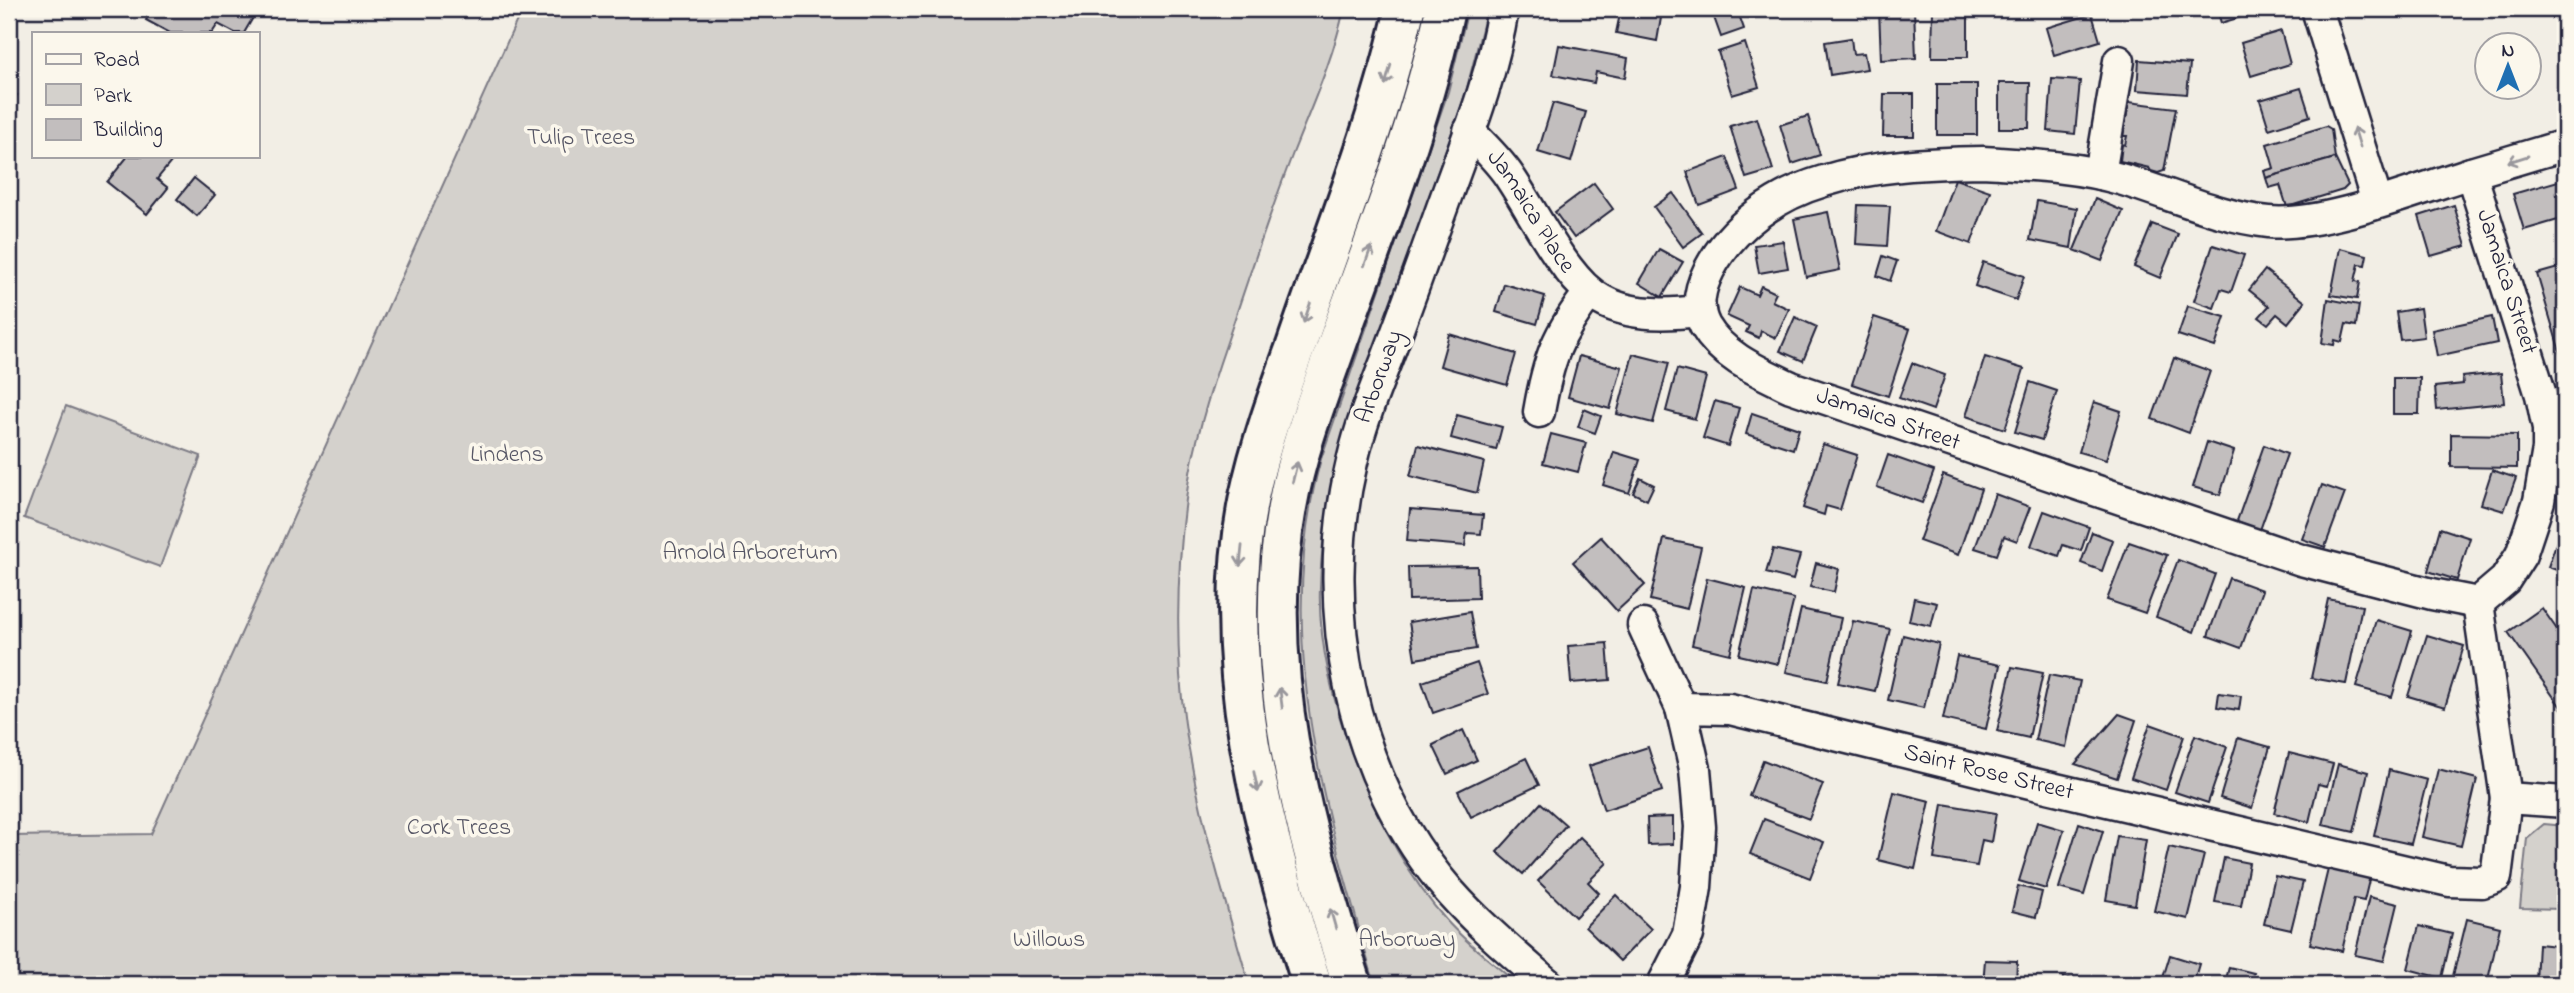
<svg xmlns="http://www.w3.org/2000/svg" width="2574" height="993" font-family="'Indie Flower',sans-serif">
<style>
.green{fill:#d4d1cc;stroke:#7b7a84;stroke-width:2}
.building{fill:#c2bebe;stroke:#22223b;stroke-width:2}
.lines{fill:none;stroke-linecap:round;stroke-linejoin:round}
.street-casing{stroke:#22223b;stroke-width:35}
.highway-casing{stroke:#22223b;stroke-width:44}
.street{stroke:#fbf7ec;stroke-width:30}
.highway{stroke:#fbf7ec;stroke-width:38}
.oneway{stroke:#99979c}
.labels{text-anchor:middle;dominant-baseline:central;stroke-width:7;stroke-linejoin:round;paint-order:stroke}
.park-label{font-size:24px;fill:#575766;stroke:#fbf7ec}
.street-label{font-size:24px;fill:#22223b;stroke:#fbf7ec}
</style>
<rect width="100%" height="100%" fill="#f2eee5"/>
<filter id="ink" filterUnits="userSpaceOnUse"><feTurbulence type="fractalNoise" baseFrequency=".0143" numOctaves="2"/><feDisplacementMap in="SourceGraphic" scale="14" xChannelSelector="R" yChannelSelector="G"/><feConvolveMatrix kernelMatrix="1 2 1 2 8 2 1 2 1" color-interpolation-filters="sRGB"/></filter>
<g filter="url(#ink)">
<g class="green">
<path d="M 522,9 L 1344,9 C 1333,59 1312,105 1293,153 C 1269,215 1248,279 1227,342 C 1211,388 1195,438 1188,485 C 1179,547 1176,613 1180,675 C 1187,781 1220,883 1249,984 L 9,984 L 9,836 L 151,834 Z"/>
<path d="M 1468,9 L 1487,9 L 1466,92 L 1337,457 C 1328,500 1321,544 1320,588 C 1316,692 1378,843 1446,920 C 1467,944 1494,963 1517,984 L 1375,984 C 1365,954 1358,923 1349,893 C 1309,753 1281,602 1321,459 L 1448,92 Z"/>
<polygon points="66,406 201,456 160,567 24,518"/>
<polygon points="2544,824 2565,826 2560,909 2520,908 2527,838"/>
</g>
<g class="building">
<polygon points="152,9 258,9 244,33 235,33 218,24 212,33 170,33 146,20"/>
<polygon points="1621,9 1645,9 1662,12 1657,41 1616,33"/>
<polygon points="1711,9 1737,9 1744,29 1721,37"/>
<polygon points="1879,9 1914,9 1916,58 1881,60"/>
<polygon points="1933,9 1968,9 1968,57 1932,57"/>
<polygon points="2217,9 2268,9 2221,23"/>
<polygon points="2092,14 2100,41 2054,55 2046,28"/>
<polygon points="2281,31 2290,64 2251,76 2241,43"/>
<polygon points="1851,38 1853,54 1864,53 1867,69 1830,75 1825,42"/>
<polygon points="1745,43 1759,87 1732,95 1718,52"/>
<polygon points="1559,45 1628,58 1625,78 1596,72 1594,83 1553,75"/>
<polygon points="2139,60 2190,64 2187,94 2137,90"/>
<polygon points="2052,79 2080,81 2075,134 2048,131"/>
<polygon points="1999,83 2030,83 2029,128 1999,128"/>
<rect x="1937" y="84" width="40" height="51"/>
<polygon points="2301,88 2310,116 2269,129 2260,100"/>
<polygon points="9,91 17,95 9,110"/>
<polygon points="1884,94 1914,94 1914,136 1883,136"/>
<polygon points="2129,102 2176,108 2164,171 2158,173 2151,171 2149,168 2120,161 2122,144 2125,145 2127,136 2123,136"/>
<polygon points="1553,103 1586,112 1571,162 1538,152"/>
<polygon points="1808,116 1820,155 1792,164 1780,125"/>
<polygon points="1757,118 1773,170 1746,178 1730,126"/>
<polygon points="2326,126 2331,129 2335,158 2266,178 2264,171 2274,168 2267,144"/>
<polygon points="128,156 166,156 172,161 157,179 168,188 147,214 107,182"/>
<polygon points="1727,157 1739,190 1699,205 1687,172"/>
<polygon points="2335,158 2348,185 2343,190 2287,207 2280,185 2269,188 2266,178"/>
<polygon points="194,178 215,195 197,216 177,199"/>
<polygon points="1955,179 1990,191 1971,244 1936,231"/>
<polygon points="2565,179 2565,218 2524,230 2513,194"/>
<polygon points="1594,183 1613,209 1574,238 1555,212"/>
<polygon points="1673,193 1702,233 1683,247 1654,207"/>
<polygon points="2095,199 2123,211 2102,261 2074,250"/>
<polygon points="2037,201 2077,208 2071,248 2030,240"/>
<polygon points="1858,205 1890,206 1887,246 1856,244"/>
<polygon points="2454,205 2466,246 2431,256 2419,216"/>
<polygon points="1828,212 1840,270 1806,277 1794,219"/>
<polygon points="2152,224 2178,234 2160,278 2134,267"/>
<polygon points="1783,241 1788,268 1759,273 1754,245"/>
<polygon points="2213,245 2244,255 2231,292 2221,289 2214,308 2194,301"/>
<polygon points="2340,248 2367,255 2365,265 2359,264 2355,281 2360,282 2357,299 2331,295"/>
<polygon points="1659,249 1683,262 1662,297 1639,283"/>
<polygon points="1883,256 1897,261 1890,281 1877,276"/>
<polygon points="1983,262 2024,276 2016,300 1975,286"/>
<polygon points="2565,266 2565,369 2537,274"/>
<polygon points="2265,270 2305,302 2288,323 2277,314 2268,324 2259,317 2269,306 2249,290"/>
<polygon points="1504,284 1545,296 1537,324 1496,312"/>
<polygon points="1761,286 1776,293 1772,301 1789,309 1776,338 1761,331 1759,338 1746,332 1749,326 1727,316 1740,287 1757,295"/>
<polygon points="2328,299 2359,305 2356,326 2346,324 2342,342 2335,340 2334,345 2322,343"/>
<polygon points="2188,306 2225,317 2215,347 2178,335"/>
<polygon points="2420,308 2424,337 2400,340 2396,312"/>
<polygon points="1795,317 1817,327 1803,361 1780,351"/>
<polygon points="1874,317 1910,329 1888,396 1852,384"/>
<polygon points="2492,317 2497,343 2437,356 2432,330"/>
<polygon points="1449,334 1516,354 1507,385 1440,366"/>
<polygon points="1633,354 1669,363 1653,423 1617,414"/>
<polygon points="1579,356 1622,367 1610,409 1568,397"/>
<polygon points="1985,357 2024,369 2005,429 1966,416"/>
<polygon points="2174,358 2210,371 2189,433 2152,419"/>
<polygon points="1912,363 1945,375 1933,410 1899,398"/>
<polygon points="1677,369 1706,377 1695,419 1666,411"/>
<polygon points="2501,373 2504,403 2437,410 2435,387 2463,384 2462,377"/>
<polygon points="2393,378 2420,378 2419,414 2393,414"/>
<polygon points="2030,382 2057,391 2042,440 2015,432"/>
<polygon points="1715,401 1739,408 1728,446 1703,438"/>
<polygon points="2094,402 2121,411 2106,460 2079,452"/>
<polygon points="1584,409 1601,416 1595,433 1578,427"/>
<polygon points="1752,413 1799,429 1793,449 1746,434"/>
<polygon points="1457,415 1502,427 1496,450 1451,438"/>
<polygon points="1551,434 1586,443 1578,472 1543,463"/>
<polygon points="2451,434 2517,435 2517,468 2451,467"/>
<polygon points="2207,442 2234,451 2220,495 2193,487"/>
<polygon points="1823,444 1857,455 1840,510 1826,506 1824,515 1803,508"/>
<polygon points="1418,445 1484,462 1477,493 1410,476"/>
<polygon points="2264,445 2287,454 2260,530 2237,521"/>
<polygon points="1614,452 1640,460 1629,493 1603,485"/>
<polygon points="1888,455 1934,471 1922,503 1877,487"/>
<polygon points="2492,470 2516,478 2504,511 2481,504"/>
<polygon points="1943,475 1981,489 1958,555 1919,541"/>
<polygon points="1640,478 1654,485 1647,500 1633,493"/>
<polygon points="2322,485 2345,493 2325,547 2302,539"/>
<polygon points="1995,494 2030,507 2017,541 2004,536 1997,555 1975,548"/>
<polygon points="1410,509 1483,515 1481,534 1467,533 1465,546 1407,541"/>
<polygon points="2044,511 2089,527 2081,551 2063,545 2059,556 2031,546"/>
<polygon points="2440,528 2470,538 2457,580 2428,571"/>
<polygon points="2092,532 2113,540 2102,571 2081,563"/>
<polygon points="2560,532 2565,534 2565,573 2548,567"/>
<polygon points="1601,537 1645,585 1617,611 1573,562"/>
<polygon points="1664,539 1701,547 1687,609 1650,600"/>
<polygon points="2129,542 2167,555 2145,613 2107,600"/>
<polygon points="1773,549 1800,555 1793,580 1766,573"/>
<polygon points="2178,560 2215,574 2194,632 2156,617"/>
<polygon points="1816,563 1839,569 1834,592 1810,587"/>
<polygon points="1477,566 1478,598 1409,600 1408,567"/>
<polygon points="1707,578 1746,588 1730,654 1692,645"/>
<polygon points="2229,578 2262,590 2241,648 2208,636"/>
<polygon points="1754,590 1794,599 1778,664 1739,655"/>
<polygon points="1914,598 1937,603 1931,626 1909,621"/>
<polygon points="2328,599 2362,606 2346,684 2311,678"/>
<polygon points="2542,608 2565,641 2565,713 2508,632"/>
<polygon points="1801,609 1841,618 1827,681 1786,672"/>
<polygon points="1470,612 1476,649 1415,659 1409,622"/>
<polygon points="2376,620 2412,631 2392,697 2356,687"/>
<polygon points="1853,621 1890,629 1875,691 1838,683"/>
<polygon points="1903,635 1939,644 1924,708 1888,700"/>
<polygon points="2427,635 2464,646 2445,707 2408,696"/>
<polygon points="1607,643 1610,680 1571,683 1568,646"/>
<polygon points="1957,656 2000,665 1986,729 1943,719"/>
<polygon points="1477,663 1488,694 1433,713 1422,682"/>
<polygon points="2012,667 2043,673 2029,738 1997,731"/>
<polygon points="2049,675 2080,681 2066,747 2035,740"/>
<polygon points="2219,693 2241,696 2239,710 2217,707"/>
<polygon points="2119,714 2136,720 2117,778 2075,764"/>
<polygon points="2150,724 2184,736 2166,790 2131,778"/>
<polygon points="1463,730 1477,760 1447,774 1433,745"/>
<polygon points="2195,735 2227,747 2208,803 2175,792"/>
<polygon points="2238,738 2270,747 2252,808 2220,798"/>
<polygon points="1648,747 1662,791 1604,810 1589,766"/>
<polygon points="2289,753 2333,764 2327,786 2318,784 2309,822 2274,813"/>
<polygon points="1526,758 1539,785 1471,817 1458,791"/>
<polygon points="1763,760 1823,784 1809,819 1749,796"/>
<polygon points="2338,764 2368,772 2354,832 2323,825"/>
<polygon points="2438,769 2477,779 2461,846 2422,837"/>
<polygon points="2389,770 2427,780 2411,844 2374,836"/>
<polygon points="1894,792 1930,801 1915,869 1878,860"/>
<polygon points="1541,803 1566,825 1523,874 1497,852"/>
<polygon points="1943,804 1996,813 1991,842 1982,840 1977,866 1934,859"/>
<polygon points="1673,817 1673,844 1648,845 1647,818"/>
<polygon points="1764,819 1824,842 1810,878 1750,854"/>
<polygon points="2037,822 2064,830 2046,889 2019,881"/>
<polygon points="2079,823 2103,831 2084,895 2059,888"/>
<polygon points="2117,836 2146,840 2135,905 2106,900"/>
<polygon points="1580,837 1607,863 1588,882 1599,893 1575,917 1538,881"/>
<polygon points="2169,847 2204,855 2188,919 2154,911"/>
<polygon points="2224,858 2249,863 2241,906 2215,902"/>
<polygon points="2329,865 2370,876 2364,901 2354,899 2342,951 2310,944"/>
<polygon points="2275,876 2303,882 2291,930 2264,924"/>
<polygon points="2018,886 2042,892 2036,917 2012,911"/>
<polygon points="1616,895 1651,929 1620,961 1585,927"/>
<polygon points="2369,897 2398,904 2384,961 2355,955"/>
<polygon points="2467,919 2500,927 2487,984 2471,984 2452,980"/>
<polygon points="2419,926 2452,934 2442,978 2408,969"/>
<polygon points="2538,944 2565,947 2565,984 2536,982"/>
<polygon points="2170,955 2199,964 2193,984 2173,984 2162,981"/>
<polygon points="1985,960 2017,961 2016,984 1983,984"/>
<polygon points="2229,967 2254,973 2251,984 2225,984"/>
<polygon points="1878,974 1890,984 1869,984"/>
<polygon points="2063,977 2094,984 2062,984"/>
<polygon points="2287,977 2311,983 2311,984 2285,984"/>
</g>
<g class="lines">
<defs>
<g id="street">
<path d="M 1503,9 C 1492,81 1462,151 1438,219 C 1421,266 1404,314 1386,361 C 1373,394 1360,427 1352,462 C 1317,609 1350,777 1450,892 C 1480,926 1515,955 1548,984"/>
<polyline points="2317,9 2377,202"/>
<path id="s1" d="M 1469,131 C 1483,146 1500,161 1511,179 C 1533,212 1561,269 1591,293 C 1621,317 1664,315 1700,311"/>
<path d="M 1983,162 C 2029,165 2075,166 2120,179 C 2169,193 2218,217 2269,222 C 2325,227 2415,190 2471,173 L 2541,395 L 2548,429 L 2548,449 L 2539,501 L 2521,555 L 2505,580 L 2478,603 L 2432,594 L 2301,560 L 1791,387 C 1760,372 1723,357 1705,326 C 1695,307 1700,288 1709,270 C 1732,226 1776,195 1824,181 C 1874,165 1930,163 1983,162 Z"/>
<polyline points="2471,173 2565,145"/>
<polyline points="2100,174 2119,61"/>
<path d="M 1539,412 C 1548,360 1557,334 1590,292"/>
<polyline points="2478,603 2506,798"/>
<polyline points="1643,625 1681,708"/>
<path id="s2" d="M 1663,984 L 1688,935 L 1696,887 L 1700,827 L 1695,769 L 1681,708 L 1730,709 L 2026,782 L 2449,881 L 2482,882 L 2496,877 L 2506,798 L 2565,802"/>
</g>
<g id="highway">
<path d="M 1312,984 C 1263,826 1216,663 1249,497 C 1260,445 1278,395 1296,346 C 1334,234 1379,124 1405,9"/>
<path d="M 1352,984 C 1304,830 1257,670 1287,507 C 1297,450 1319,395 1338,341 C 1377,231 1421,123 1445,9"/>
</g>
</defs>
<use href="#street" class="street-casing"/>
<use href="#highway" class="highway-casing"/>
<use href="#street" class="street"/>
<use href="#highway" class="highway"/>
</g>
<defs><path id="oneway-shaft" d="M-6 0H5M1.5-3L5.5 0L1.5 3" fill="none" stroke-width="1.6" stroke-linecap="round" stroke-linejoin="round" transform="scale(1.75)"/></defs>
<g class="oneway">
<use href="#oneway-shaft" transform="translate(1388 75) rotate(106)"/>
<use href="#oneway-shaft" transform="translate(2357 137) rotate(-107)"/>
<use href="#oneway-shaft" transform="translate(2518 159) rotate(163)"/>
<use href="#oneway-shaft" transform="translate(1368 256) rotate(-70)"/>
<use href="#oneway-shaft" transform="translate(1307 313) rotate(109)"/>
<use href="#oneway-shaft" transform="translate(1295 472) rotate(-76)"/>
<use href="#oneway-shaft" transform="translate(1241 556) rotate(96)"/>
<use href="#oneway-shaft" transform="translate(1281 698) rotate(-97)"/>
<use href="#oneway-shaft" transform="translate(1256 782) rotate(78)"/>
<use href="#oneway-shaft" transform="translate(1333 919) rotate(-106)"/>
</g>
</g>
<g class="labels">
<g class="park-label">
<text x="581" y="138">Tulip Trees</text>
<text x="507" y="455">Lindens</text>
<text x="750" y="553">Arnold Arboretum</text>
<text x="459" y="828">Cork Trees</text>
<text x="1049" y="940">Willows</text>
<text x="1407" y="940">Arborway</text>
</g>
<g class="street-label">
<text stroke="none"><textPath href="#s1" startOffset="102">Jamaica Place</textPath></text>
<text transform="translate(2506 282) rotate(72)">Jamaica Street</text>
<text transform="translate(1380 377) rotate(-70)">Arborway</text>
<text transform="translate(1888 420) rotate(19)">Jamaica Street</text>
<text stroke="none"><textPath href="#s2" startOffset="600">Saint Rose Street</textPath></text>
</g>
</g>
<rect width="2574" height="993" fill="none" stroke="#fbf7ec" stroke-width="35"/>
<rect x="18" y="18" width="2539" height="958" fill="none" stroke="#22223b" stroke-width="2.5" filter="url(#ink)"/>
<rect x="32" y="32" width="228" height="126" fill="#fbf7ec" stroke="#a4a2a5" stroke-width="2"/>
<rect x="46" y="54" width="35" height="10" fill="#fbf7ec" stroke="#a4a2a5" stroke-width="2"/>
<text x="94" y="66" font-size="21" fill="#22223b">Road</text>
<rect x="46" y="84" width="35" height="21" fill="#d4d1cc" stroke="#a4a2a5" stroke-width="2"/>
<text x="94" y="102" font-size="21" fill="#22223b">Park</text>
<rect x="46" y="119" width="35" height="21" fill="#c2bebe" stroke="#a4a2a5" stroke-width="2"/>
<text x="94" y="136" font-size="21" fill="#22223b">Building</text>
<g transform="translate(2508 66)"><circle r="33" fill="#fbf7ec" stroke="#a4a2a5" stroke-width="2"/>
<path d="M0-5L12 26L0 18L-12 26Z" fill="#1f6fb2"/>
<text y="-10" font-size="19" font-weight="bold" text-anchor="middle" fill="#22223b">N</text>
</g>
</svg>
